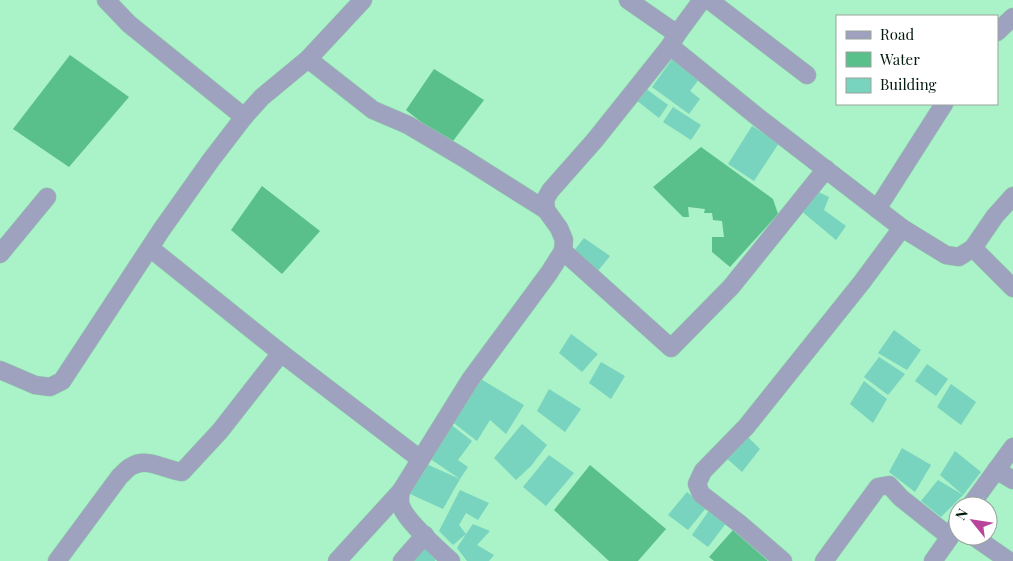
<svg xmlns="http://www.w3.org/2000/svg" width="1013" height="561" font-family="'Playfair Display',serif">
<style>
.water{fill:#59bf8b}
.building{fill:#78d3bf}
.lines{fill:none;stroke-linecap:round;stroke-linejoin:round}
.minor-casing{stroke:#8fcfaa;stroke-width:19}
.minor{stroke:#9ea2bf;stroke-width:18}
</style>
<rect width="100%" height="100%" fill="#aaf2c8"/>
<g class="water">
<polygon points="70,55 129,97 69,167 13,129"/>
<polygon points="434,69 484,100 450,145 406,110"/>
<polygon points="701,147 773,199 778,214 730,267 712,252 712,237 724,237 722,221 713,220 712,213 704,213 705,209 688,207 689,217 683,217 653,187"/>
<polygon points="262,186 320,231 282,274 231,230"/>
<polygon points="590,465 666,529 638,561 609,561 554,510"/>
<polygon points="733,530 768,561 714,561 709,557"/>
</g>
<g class="building">
<polygon points="673,58 700,78 690,91 700,99 689,114 652,87"/>
<polygon points="645,88 668,105 659,118 636,100"/>
<polygon points="673,107 701,125 691,140 663,122"/>
<polygon points="752,126 779,143 754,181 728,164"/>
<polygon points="812,189 829,197 824,210 846,226 836,240 799,209"/>
<polygon points="584,238 610,256 597,272 573,252"/>
<polygon points="894,330 921,350 907,370 878,353"/>
<polygon points="571,334 598,354 582,372 559,353"/>
<polygon points="879,357 905,374 888,395 864,377"/>
<polygon points="601,362 625,376 611,399 589,383"/>
<polygon points="927,364 948,379 936,396 915,381"/>
<polygon points="479,378 524,405 506,434 490,420 477,441 450,420"/>
<polygon points="864,381 887,399 873,423 850,404"/>
<polygon points="951,384 976,402 961,425 937,407"/>
<polygon points="549,389 581,409 565,432 537,411"/>
<polygon points="449,423 472,441 458,460 468,467 460,479 429,458"/>
<polygon points="522,424 547,445 531,466 516,480 494,458"/>
<polygon points="745,434 760,449 742,472 723,455"/>
<polygon points="902,448 931,465 915,492 889,472"/>
<polygon points="955,451 981,472 963,495 941,517 921,501 938,480 963,495 940,475"/>
<polygon points="549,455 574,473 546,506 523,487"/>
<polygon points="424,463 460,479 443,509 408,493"/>
<polygon points="460,490 489,503 478,520 466,513 459,525 466,534 473,524 490,531 477,545 494,555 489,561 467,561 457,548 466,534 453,545 439,531"/>
<polygon points="687,492 706,508 688,530 668,515"/>
<polygon points="710,509 727,522 708,547 692,535"/>
<polygon points="419,544 436,559 435,561 405,561"/>
</g>
<g class="lines">
<defs>
<g id="minor">
<polyline points="106,0 129,24 244,117"/>
<polyline points="628,0 677,34"/>
<polyline points="709,0 807,75"/>
<polyline points="997,32 1013,17"/>
<polyline points="670,46 759,118 902,228 946,255 959,257 973,248 995,216 1013,196"/>
<polyline points="308,59 373,110 408,125 462,157 546,210"/>
<polyline points="877,209 944,104"/>
<polyline points="150,248 281,353 420,459"/>
<polyline points="973,248 1013,288"/>
<polyline points="563,251 671,348 731,287 826,169"/>
<polyline points="0,254 47,197"/>
<polyline points="0,370 35,385 50,387 62,381 162,229 211,160 244,117 262,97 308,59 363,0"/>
<polyline points="996,470 1013,480"/>
<polyline points="970,506 1013,447"/>
<polyline points="973,536 1009,561"/>
<path d="M 57,561 L 120,476 C 124,473 127,468 132,466 C 148,457 165,470 182,472 L 220,431 L 281,353"/>
<polyline points="337,561 401,491"/>
<polyline points="402,561 425,535"/>
<path d="M 451,561 C 439,550 406,521 401,506 C 399,501 400,496 401,491 L 470,380 L 549,273 L 563,251 L 564,240 L 559,228 L 546,210 L 545,200 L 550,191 L 595,140 L 670,46 L 677,34 L 702,0"/>
<polyline points="783,561 740,524 701,494 697,484 703,471 746,427 862,282 902,228"/>
<polyline points="824,561 878,487 889,485 901,498 950,537"/>
<polyline points="933,561 950,537 958,522"/>
</g>
</defs>
<use href="#minor" class="minor-casing"/>
<use href="#minor" class="minor"/>
</g>
<rect x="836" y="15" width="162" height="90" fill="#ffffff" stroke="#99a39d"/>
<rect x="846" y="31" width="25" height="8" fill="#9ea2bf" stroke="#99a39d"/>
<text x="880" y="40" font-size="15" fill="#00190b">Road</text>
<rect x="846" y="52" width="25" height="15" fill="#59bf8b" stroke="#99a39d"/>
<text x="880" y="65" font-size="15" fill="#00190b">Water</text>
<rect x="846" y="78" width="25" height="15" fill="#78d3bf" stroke="#99a39d"/>
<text x="880" y="90" font-size="15" fill="#00190b">Building</text>
<g transform="translate(973 521) rotate(300)"><circle r="24" fill="#ffffff" stroke="#99a39d"/>
<path d="M0-4L9 19L0 12L-9 19Z" fill="#b8449c"/>
<text y="-8" font-size="14" font-weight="bold" text-anchor="middle" fill="#00190b">N</text>
</g>
</svg>
